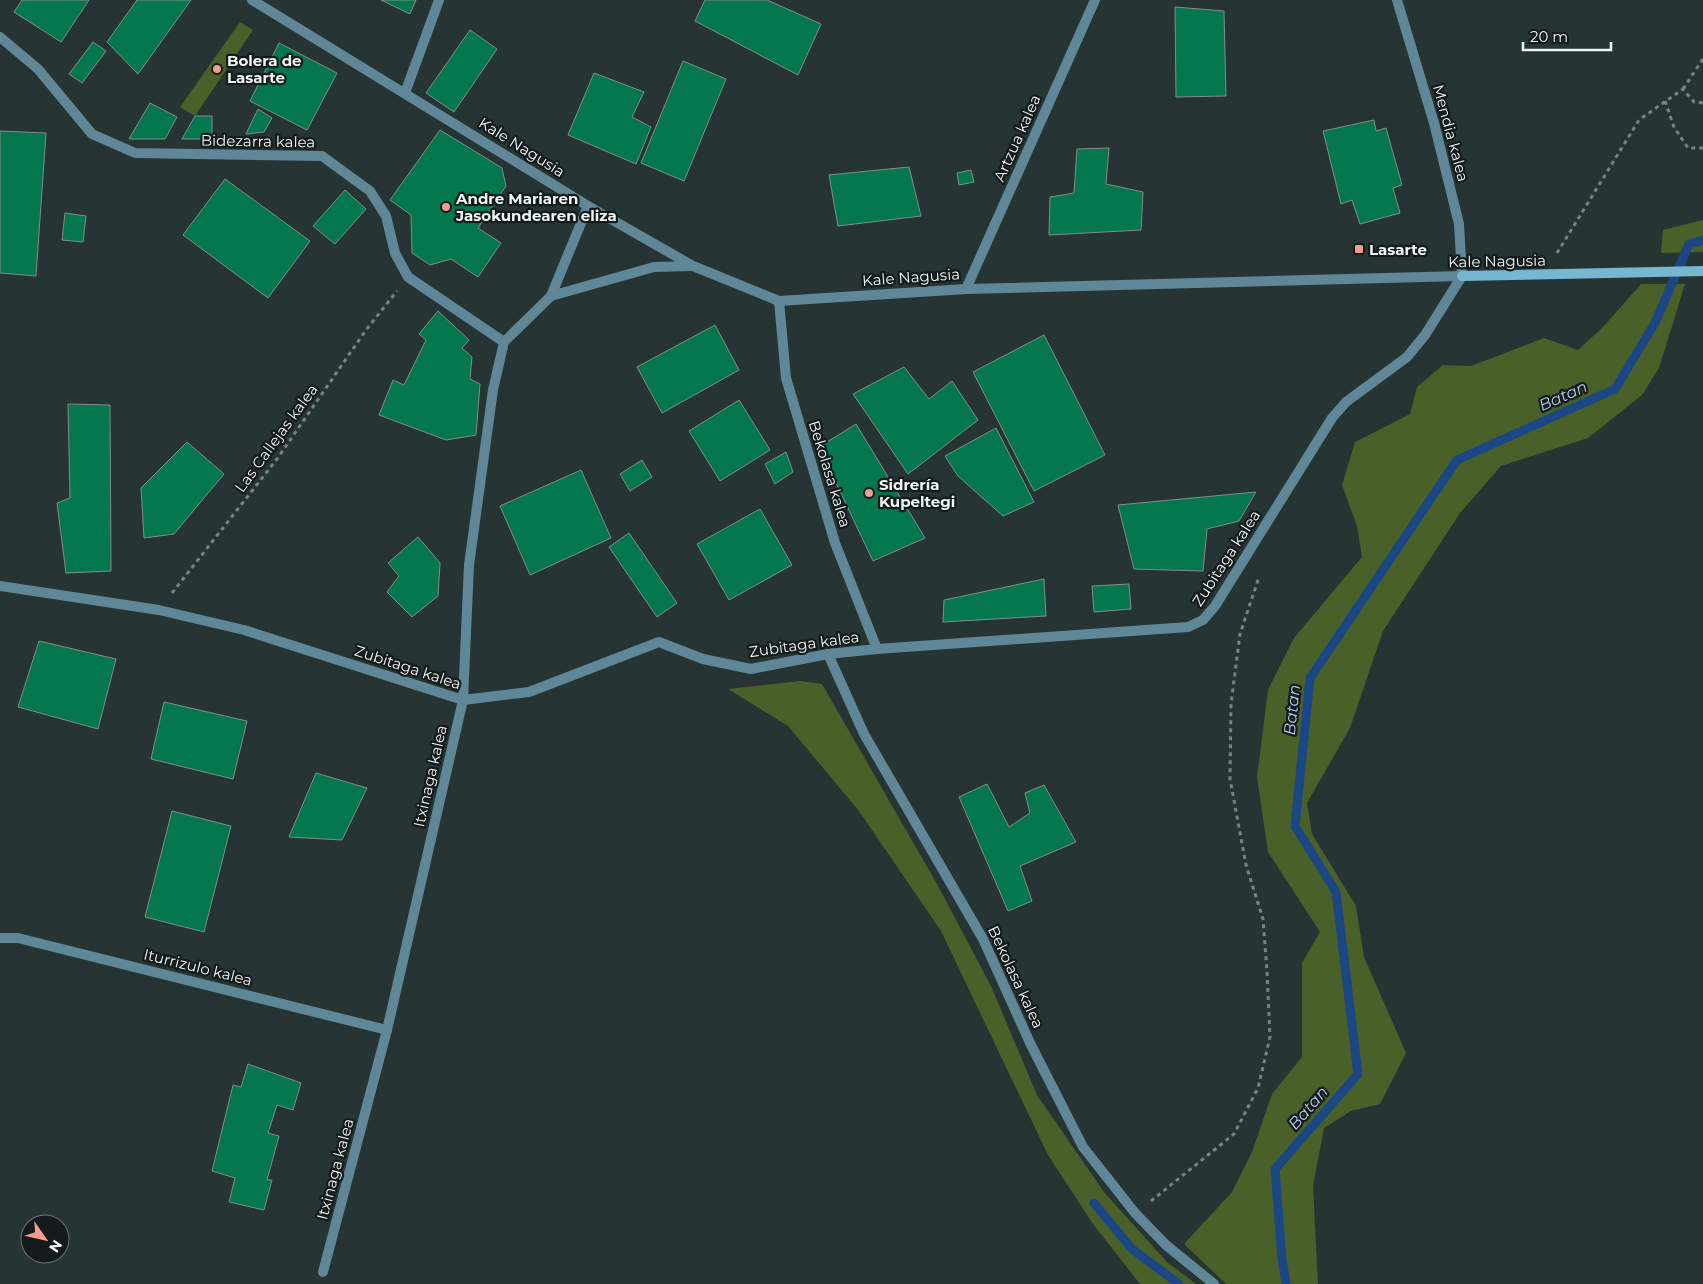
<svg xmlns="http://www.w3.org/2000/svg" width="1703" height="1284" font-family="Montserrat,sans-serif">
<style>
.green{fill:#496028}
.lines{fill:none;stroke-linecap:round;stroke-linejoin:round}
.stream{stroke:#1b4884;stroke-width:9}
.building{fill:#04774e;stroke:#828e87}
.path{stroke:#788383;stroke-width:3;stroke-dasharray:4 4;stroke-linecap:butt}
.street{stroke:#5f8797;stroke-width:10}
.secondary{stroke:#76b7d1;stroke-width:10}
.poi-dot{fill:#f49d8c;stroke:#151a1a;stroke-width:2}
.labels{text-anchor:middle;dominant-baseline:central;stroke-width:4.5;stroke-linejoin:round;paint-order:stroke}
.poi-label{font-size:15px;font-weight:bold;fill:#eef6f6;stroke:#151a1a;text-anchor:start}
.street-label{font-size:15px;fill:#eef6f6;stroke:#151a1a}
.water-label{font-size:16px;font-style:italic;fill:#b4cdf0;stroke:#151a1a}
</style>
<rect width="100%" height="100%" fill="#273434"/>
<g class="green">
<polygon points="240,22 253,30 195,116 180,107"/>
<polygon points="1703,220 1703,252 1661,253 1663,230"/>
<polygon points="1641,284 1685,284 1659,368 1642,395 1588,438 1501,466 1460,513 1383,631 1350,728 1307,803 1312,834 1356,906 1364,957 1406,1053 1380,1104 1351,1111 1324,1128 1313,1186 1318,1284 1226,1284 1184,1244 1232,1192 1252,1152 1272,1094 1302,1057 1302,963 1320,932 1268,852 1257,777 1268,690 1294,638 1362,557 1357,526 1342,485 1355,442 1410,414 1417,387 1443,365 1471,366 1544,338 1578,350 1603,327"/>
<polygon points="800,681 822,684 937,884 991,986 1037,1095 1104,1192 1167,1262 1196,1284 1140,1284 1093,1224 1048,1155 941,931 859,811 788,726 728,689"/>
</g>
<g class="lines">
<g class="stream">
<polyline points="1094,1203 1132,1249 1179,1284"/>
<polyline points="1286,1284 1282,1259 1275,1169 1358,1074 1336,892 1295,826 1310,678 1457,460 1615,389 1655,323 1689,244 1703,240"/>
</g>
</g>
<g class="building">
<polygon points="22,0 89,0 61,42 14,12"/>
<polygon points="137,0 191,0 138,74 107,42"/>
<polygon points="381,0 416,0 410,14"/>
<polygon points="705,0 767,0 821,24 798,75 695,21"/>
<polygon points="1175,7 1224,11 1226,96 1176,97"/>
<polygon points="470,30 497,49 454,112 426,93"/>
<polygon points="93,42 106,51 82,83 69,74"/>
<polygon points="279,43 337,73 307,130 250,101"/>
<polygon points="683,61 726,79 684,181 641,163"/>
<polygon points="594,73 644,92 632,117 651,127 636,164 568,135"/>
<polygon points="150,103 177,117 165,139 129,139"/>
<polygon points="258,109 272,118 264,132 246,134"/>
<polygon points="195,116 212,116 212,139 182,139"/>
<polygon points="1374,120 1376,131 1386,128 1402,185 1393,188 1400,213 1360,224 1352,200 1341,204 1323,131"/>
<polygon points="440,130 502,168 506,186 478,228 501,243 478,277 451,259 430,265 412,253 411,215 390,200"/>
<polygon points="0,131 46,133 36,276 0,273"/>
<polygon points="1109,148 1106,184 1143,192 1141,230 1049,235 1050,197 1074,193 1077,149"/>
<polygon points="909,167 921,216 838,226 829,175"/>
<polygon points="971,170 974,182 959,185 957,173"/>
<polygon points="225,179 310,241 268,298 183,235"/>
<polygon points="345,190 366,209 335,244 313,226"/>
<polygon points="65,213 86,216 83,242 62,240"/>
<polygon points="438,311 469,340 462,348 472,357 470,379 480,384 476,435 446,440 379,415 393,380 404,385 426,340 419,334"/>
<polygon points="715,325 739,370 662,413 637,367"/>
<polygon points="1044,335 1105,455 1034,491 973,372"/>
<polygon points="904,367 929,399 952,381 978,420 908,474 853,394"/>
<polygon points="739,400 770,450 720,481 689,431"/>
<polygon points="68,404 110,405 111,571 66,573 57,503 70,498"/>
<polygon points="856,424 925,538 873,561 819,447"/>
<polygon points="996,428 1034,502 1003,516 958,476 945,456"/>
<polygon points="187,442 224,474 174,534 144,538 141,488"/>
<polygon points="786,452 793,472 775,484 765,464"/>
<polygon points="642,460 652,477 630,491 620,474"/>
<polygon points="581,470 611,538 530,575 500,506"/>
<polygon points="1256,492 1239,521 1207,529 1203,571 1134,569 1118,505"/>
<polygon points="760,509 792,565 729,600 697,544"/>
<polygon points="629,533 677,603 657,617 609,547"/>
<polygon points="418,537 440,563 438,596 412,617 387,592 399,576 388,563"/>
<polygon points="1044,579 1046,616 943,622 944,600"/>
<polygon points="1129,584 1131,609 1094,612 1092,586"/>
<polygon points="39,641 116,659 98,729 18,707"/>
<polygon points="164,702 247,721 233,779 151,759"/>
<polygon points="316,773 367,788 342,840 289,837"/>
<polygon points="987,784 1009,827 1030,813 1025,793 1044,785 1076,842 1020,866 1032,901 1008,911 959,797"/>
<polygon points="172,811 231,826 204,932 145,917"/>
<polygon points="248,1064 301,1083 293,1110 277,1105 268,1133 279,1136 267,1180 272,1180 264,1210 229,1202 235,1178 212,1171 233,1085 241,1087"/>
</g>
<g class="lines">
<g class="path">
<polyline points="1683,89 1703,59"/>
<polyline points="1665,101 1674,127 1688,148 1703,148"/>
<polyline points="1557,253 1639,120 1683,89 1694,102 1703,103"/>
<polyline points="172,593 277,459 366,330 397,291"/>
<polyline points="1151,1201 1234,1134 1258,1088 1270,1037 1267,971 1263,919 1246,865 1230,779 1231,704 1240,634 1259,577"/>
</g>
<g class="street">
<polyline points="252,0 588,206 693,266 779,301 966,289 1462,276"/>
<polyline points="1397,0 1434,123 1459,224 1462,276"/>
<polyline points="0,37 38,69 92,134 135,153 322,156 370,191 386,216 395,253 408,277 504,342"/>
<polyline points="405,93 439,0"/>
<polyline points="966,289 1095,0"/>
<polyline points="551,296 654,267 691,266"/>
<polyline points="779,301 786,378 835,543 877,649"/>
<polyline points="0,586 159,610 244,630 463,700 529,692 659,642 703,659 751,669 828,654 877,649 1188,627 1203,620 1215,606 1332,418 1346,402 1407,357 1425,335 1462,276"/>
<polyline points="828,654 864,734 983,939 1031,1045 1083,1147 1135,1213 1166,1245 1214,1284"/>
<polyline points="0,938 18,938 387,1030"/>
<polyline points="323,1272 387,1030 463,700 469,565 493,390 504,342 551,296 588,206"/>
</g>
<polyline class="secondary" points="1462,276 1703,271"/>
</g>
<g class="poi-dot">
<circle cx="217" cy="69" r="5"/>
<circle cx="446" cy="207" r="5"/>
<rect x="1354" y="244" width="10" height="10" rx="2.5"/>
<circle cx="869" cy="493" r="5"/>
</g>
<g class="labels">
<g class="poi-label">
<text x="227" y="60">Bolera de<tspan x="227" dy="17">Lasarte</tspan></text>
<text x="456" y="198">Andre Mariaren<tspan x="456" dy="17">Jasokundearen eliza</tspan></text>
<text x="1369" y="249">Lasarte</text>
<text x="879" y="484">Sidrería<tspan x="879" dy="17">Kupeltegi</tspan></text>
</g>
<g class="street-label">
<text transform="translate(1451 133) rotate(75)">Mendia kalea</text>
<text transform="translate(1017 138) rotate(-66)">Artzua kalea</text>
<text transform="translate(258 141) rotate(1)">Bidezarra kalea</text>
<text transform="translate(522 147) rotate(32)">Kale Nagusia</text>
<text transform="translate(1497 261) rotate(-1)">Kale Nagusia</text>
<text transform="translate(911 277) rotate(-4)">Kale Nagusia</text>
<text transform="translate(276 438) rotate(-54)">Las Callejas kalea</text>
<text transform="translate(830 474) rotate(73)">Bekolasa kalea</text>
<text transform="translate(1226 558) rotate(-57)">Zubitaga kalea</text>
<text transform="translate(804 644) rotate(-8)">Zubitaga kalea</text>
<text transform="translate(408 667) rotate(18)">Zubitaga kalea</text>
<text transform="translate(430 776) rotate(-77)">Itxinaga kalea</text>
<text transform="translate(198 967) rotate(14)">Iturrizulo kalea</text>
<text transform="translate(1016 977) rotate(65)">Bekolasa kalea</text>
<text transform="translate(335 1169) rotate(-75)">Itxinaga kalea</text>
</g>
<g class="water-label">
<text transform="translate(1563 396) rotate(-24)">Batan</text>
<text transform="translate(1292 710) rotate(-84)">Batan</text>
<text transform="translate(1308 1108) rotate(-49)">Batan</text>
</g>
</g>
<g transform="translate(45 1239) rotate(124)"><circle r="24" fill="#151a1a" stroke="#6c7272"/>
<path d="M0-4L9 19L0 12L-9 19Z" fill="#f49d8c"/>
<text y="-8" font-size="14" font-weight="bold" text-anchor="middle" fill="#eef6f6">N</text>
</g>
<path d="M1523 42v8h88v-8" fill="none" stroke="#eef6f6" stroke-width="2.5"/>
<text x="1530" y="42" font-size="15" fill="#eef6f6" stroke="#151a1a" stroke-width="4" paint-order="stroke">20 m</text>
</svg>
